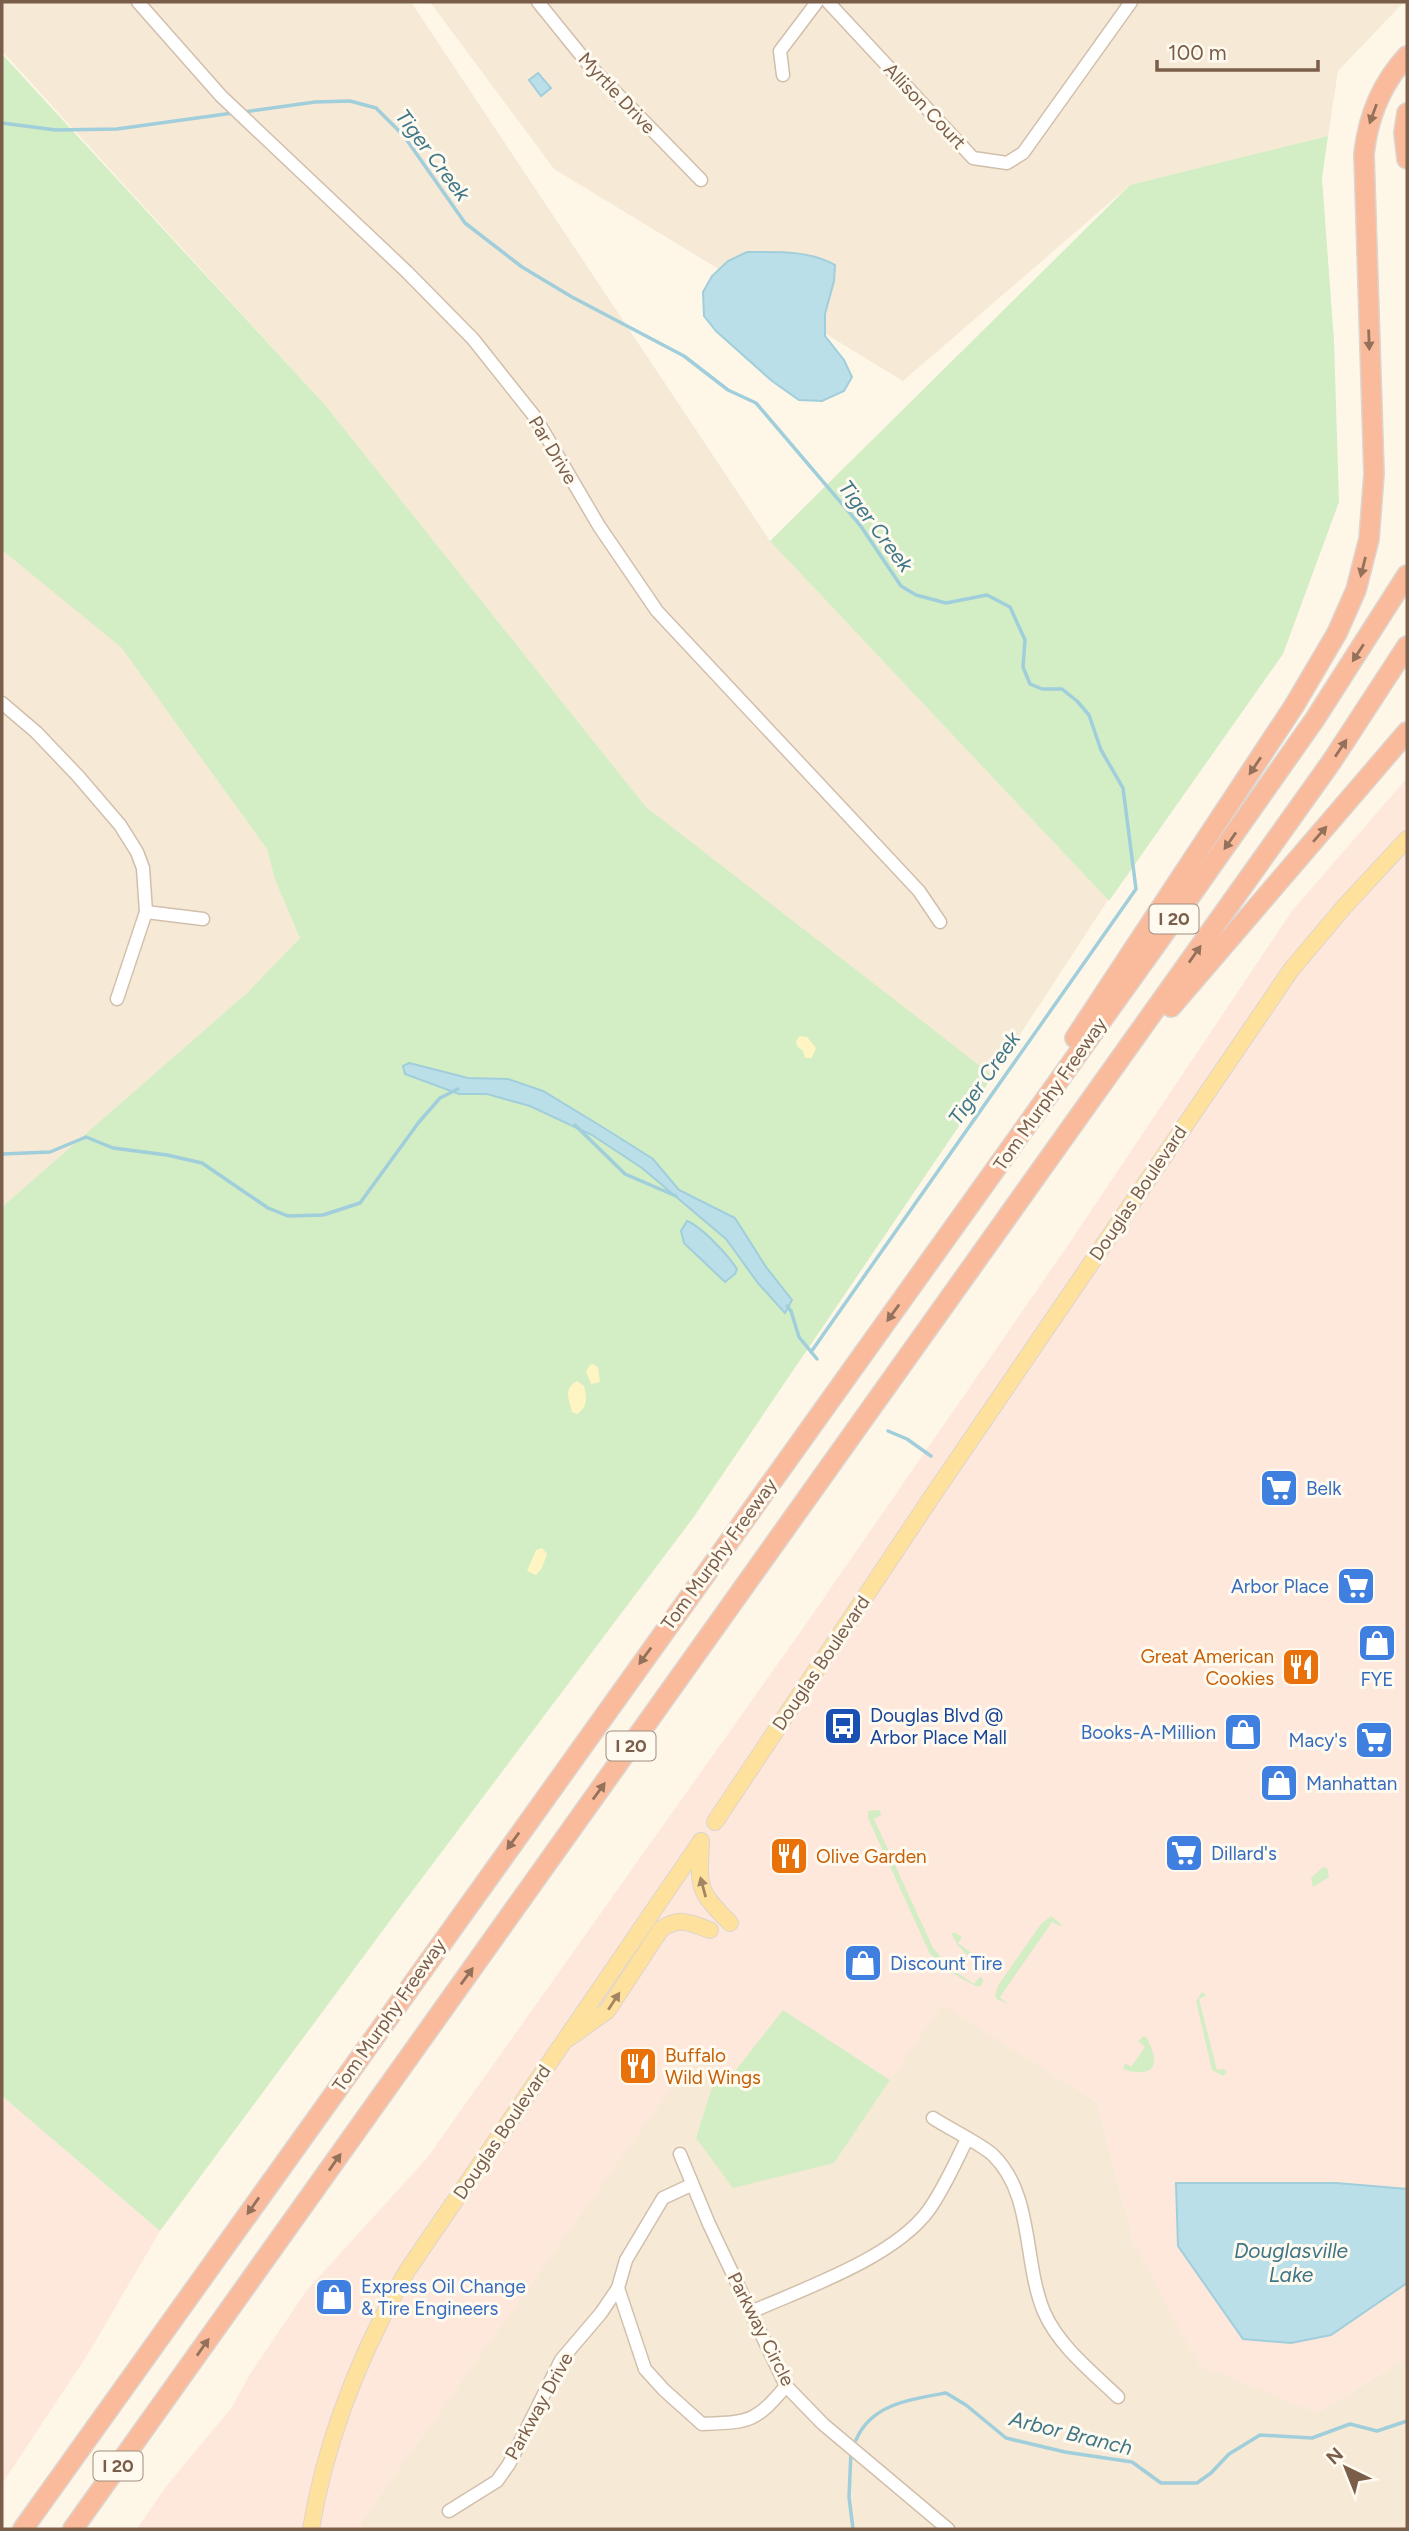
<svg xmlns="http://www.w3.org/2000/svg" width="1409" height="2531" font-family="Figtree,sans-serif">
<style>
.residential{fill:#f6e9d6}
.commercial{fill:#fee8dc}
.green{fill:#d3edc5}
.sand{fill:#fef5c2}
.water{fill:#bbdfe9;stroke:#a0cedb;stroke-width:2}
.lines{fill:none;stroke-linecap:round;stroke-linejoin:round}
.stream{stroke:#a0cedb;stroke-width:3.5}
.minor-casing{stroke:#d1bfac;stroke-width:15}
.major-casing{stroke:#dcd5d0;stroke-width:18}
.highway-casing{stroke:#dcd5d0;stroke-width:22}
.minor{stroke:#fff;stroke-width:12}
.major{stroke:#ffe19e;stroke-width:16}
.highway{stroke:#fabb9c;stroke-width:19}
.oneway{fill:#94715a}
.oneway2{fill:#a28563}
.labels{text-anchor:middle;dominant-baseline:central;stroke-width:6;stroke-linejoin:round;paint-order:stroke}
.shield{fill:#fffaf0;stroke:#a28d7c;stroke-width:2}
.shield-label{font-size:18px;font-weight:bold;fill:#7a5e4a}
.street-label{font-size:19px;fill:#7a5e4a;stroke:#fffaf0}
.shop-label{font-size:19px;fill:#366cbe;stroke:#fffaf0;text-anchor:start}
.food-label{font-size:19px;fill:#c56008;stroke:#fffaf0;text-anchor:start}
.transit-label{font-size:19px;fill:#164399;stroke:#fffaf0;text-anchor:start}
.water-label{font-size:21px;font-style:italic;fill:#3f7687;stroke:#fffaf0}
</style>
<rect width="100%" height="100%" fill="#fef7e8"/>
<g class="residential">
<polygon points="2,2 411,2 770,541 1108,900 993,1076 867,990 646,807 325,405 2,51"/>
<polygon points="430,2 1404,2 1338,71 1328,136 1130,185 903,381 554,169"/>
<polygon points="2,550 121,646 267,849 275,880 300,938 248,992 2,1207"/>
<polygon points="942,2004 1097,2102 1134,2244 1317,2413 1407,2358 1407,2529 365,2529 360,2523 695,2054 718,2068 696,2138 834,2162"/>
</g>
<g class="commercial">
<polygon points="1407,778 1407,2358 1317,2413 1199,2365 1134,2244 1097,2102 942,2005 890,2080 783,2011 731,2076 695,2055 360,2523 365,2529 137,2529 165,2488 232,2407 250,2374 307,2290 427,2158 801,1631 1064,1251 1292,911"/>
<polygon points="2,2096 160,2231 88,2354 2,2484"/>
</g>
<g class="green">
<polygon points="2,54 325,405 646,807 993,1076 693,1518 392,1918 160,2231 2,2096 2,1207 248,992 300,938 275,880 267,849 121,647 2,550"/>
<polygon points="1328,136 1322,178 1334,341 1339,502 1283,654 1109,901 770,541 1130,185"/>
<path d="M 880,1810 L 881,1815 L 874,1819 L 933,1948 L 953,1970 L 974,1984 L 980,1977 L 983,1979 L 982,1985 L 978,1987 C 960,1979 944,1968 930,1954 L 868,1818 L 868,1811 Z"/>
<polygon points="1323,1867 1327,1868 1329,1877 1313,1887 1311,1878"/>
<polygon points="1051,1916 1062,1925 1060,1926 1052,1922 1000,1997 1008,2004 997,1999 995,1995 999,1984 1041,1924"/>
<path d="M 954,1932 L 962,1937 L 958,1943 L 989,1966 L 994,1958 L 997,1961 L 994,1968 C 977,1967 957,1949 952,1934 Z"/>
<polygon points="1202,1992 1207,1995 1199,1999 1217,2070 1224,2069 1227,2072 1223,2076 1212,2070 1196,2001"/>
<polygon points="783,2010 890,2080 834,2163 733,2188 696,2138 718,2068 731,2076"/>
<path d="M 1144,2036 L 1147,2038 C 1150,2044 1155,2054 1154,2062 C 1153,2076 1132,2073 1123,2069 L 1125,2063 L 1131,2067 L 1145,2047 L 1138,2041 Z"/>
</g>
<g class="sand">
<polygon points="800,1036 807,1037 816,1048 812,1058 805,1058 803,1051 797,1046 796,1041"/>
<polygon points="594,1364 598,1368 600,1382 591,1384 586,1371 590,1365"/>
<path d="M 577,1381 L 584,1386 C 587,1397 588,1407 577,1414 L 572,1412 C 569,1399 563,1389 577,1381 Z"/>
<polygon points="542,1548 547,1554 542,1568 536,1575 527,1571 536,1550"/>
</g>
<g class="water">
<polygon points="538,73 551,88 541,96 529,80"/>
<path d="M 747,252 C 777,252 808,250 835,265 L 834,281 L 825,314 L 825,336 L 844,360 L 852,377 L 844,391 L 822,401 L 799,400 L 772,381 L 716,331 L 704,316 L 703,292 L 712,276 L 728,261 Z"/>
<polygon points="409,1063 468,1078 508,1079 543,1091 604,1128 653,1159 679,1190 735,1218 766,1267 792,1300 785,1313 758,1283 726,1239 642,1168 592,1135 530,1106 487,1094 459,1094 405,1074 403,1066"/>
<path d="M 687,1221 C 702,1227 728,1255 737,1269 L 735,1274 L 725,1282 L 684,1243 L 681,1231 Z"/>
<polygon points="1176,2183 1336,2183 1407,2189 1407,2283 1331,2335 1291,2343 1243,2339 1178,2246"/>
</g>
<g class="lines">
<g class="stream">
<polyline points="244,112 315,102 350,101 376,108 404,136 465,223 522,267 572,297 684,356 728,390 756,403 860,525 901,586 916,595 946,603 987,595 1010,607 1025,640 1023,667 1030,684 1042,689 1062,689 1077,701 1089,715 1101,750 1123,788 1136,889 811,1352"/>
<polyline points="2,123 56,130 117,129 233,113"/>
<polyline points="575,1125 625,1174 676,1196"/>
<polyline points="2,1154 50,1152 86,1137 113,1148 167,1155 202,1163 268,1208 288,1216 323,1215 360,1203 419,1122 440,1098 458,1089"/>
<polyline points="787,1306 791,1311 799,1337 817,1359"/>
<polyline points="888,1431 907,1439 931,1456"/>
<path d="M 856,2440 C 871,2404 911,2399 946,2393 L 966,2405 L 1006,2438 L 1065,2452 L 1132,2462 L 1161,2483 L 1197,2483 L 1211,2473 L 1229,2454 L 1260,2435 L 1312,2438 L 1350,2424 L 1377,2431 L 1407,2421"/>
<polyline points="851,2451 849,2497 853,2529"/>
</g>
<defs>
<g id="minor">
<polyline points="138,2 221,96 407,272 473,339 535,417 599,526 657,611 919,891 940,922"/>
<polyline points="538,2 589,65 701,180"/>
<polyline points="828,2 973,158 1007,163 1023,153 1131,2"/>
<polyline points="783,75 780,51 817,2"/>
<polyline points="2,703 36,732 78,776 120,825 137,852 143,868 146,912 117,999"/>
<polyline points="146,912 203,919"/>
<path d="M 933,2118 C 948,2128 981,2144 993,2155 C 1034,2195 1023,2262 1044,2312 C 1059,2346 1091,2371 1118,2397"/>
<polyline points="680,2154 709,2224 786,2386 823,2424 948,2529"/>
<path d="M 691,2185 L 663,2198 L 626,2260 L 618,2288 L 645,2369 L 664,2390 L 702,2424 C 749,2422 755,2423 786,2386"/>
<path d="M 751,2312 C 805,2288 893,2258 928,2211 C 944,2189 955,2163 967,2139"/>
<polyline points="449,2511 497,2481 509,2464 561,2360 601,2313 618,2288"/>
</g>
<g id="major">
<polyline points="715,1822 929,1501 1291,970 1344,907 1407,839"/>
<path d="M 701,1841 C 699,1888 696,1889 730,1923"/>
<path d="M 569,2038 L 607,2011 L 661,1929 C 681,1916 689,1923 710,1930"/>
<path d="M 311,2529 C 326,2437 361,2352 407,2271 L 701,1841"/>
</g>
<g id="highway">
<polyline points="1407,113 1404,133 1407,159"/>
<polyline points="1171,1007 1407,732"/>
<path d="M 1075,1038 L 1294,706 L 1337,633 L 1356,590 L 1369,539 L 1374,474 L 1364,154 C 1368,117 1382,83 1407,56"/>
<polyline points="23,2529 1165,932 1315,719 1407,575"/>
<polyline points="73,2529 1332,761 1407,646"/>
</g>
</defs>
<use href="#minor" class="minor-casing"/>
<use href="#major" class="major-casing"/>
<use href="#highway" class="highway-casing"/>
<use href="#minor" class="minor"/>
<use href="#major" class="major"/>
<use href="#highway" class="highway"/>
</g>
<defs><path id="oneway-solid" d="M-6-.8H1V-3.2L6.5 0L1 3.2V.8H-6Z" transform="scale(1.75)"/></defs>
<g class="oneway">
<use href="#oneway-solid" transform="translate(1373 114) rotate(110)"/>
<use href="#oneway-solid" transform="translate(1369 340) rotate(88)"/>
<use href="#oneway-solid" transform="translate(1363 567) rotate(104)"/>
<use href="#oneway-solid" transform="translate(1358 653) rotate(123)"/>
<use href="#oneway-solid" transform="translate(1341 748) rotate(-56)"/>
<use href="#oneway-solid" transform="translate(1255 766) rotate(124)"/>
<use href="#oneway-solid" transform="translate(1320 834) rotate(-49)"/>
<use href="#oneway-solid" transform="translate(1230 841) rotate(125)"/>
<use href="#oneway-solid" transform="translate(1195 954) rotate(-55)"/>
<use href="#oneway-solid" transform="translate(893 1313) rotate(126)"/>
<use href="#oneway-solid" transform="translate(645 1656) rotate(126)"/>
<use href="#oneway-solid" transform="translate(599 1791) rotate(-54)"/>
<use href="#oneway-solid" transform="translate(513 1841) rotate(126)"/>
<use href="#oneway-solid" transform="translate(467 1976) rotate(-54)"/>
<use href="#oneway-solid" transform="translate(335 2162) rotate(-55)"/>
<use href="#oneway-solid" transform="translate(253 2206) rotate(125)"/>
<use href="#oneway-solid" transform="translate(203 2347) rotate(-55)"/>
</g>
<g class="oneway2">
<use href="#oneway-solid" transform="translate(703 1887) rotate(-105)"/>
<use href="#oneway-solid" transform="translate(614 2001) rotate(-57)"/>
</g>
<defs>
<symbol id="supermarket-square" viewBox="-11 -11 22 22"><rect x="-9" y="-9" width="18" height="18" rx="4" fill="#3f7fe0" stroke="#fffaf0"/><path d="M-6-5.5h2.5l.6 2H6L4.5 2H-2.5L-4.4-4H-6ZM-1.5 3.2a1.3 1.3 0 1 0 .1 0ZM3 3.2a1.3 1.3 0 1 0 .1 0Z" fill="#fff"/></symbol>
<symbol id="shop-square" viewBox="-11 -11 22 22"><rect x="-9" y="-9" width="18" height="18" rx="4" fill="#3f7fe0" stroke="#fffaf0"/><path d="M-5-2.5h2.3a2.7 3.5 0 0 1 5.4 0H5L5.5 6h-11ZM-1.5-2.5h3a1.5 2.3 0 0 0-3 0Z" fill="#fff"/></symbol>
<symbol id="restaurant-square" viewBox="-11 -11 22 22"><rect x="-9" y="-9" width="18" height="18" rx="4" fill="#e8710a" stroke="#fffaf0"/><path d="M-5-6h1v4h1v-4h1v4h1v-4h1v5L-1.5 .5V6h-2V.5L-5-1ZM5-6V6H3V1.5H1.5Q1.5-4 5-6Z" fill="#fff"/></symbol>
<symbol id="bus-square" viewBox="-11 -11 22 22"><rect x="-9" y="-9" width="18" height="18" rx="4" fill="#1a4fb4" stroke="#fffaf0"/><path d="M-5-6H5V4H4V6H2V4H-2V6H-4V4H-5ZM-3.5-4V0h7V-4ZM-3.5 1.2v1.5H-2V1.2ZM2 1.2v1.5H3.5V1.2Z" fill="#fff"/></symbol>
</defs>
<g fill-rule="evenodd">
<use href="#supermarket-square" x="1257" y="1466" width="44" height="44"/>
<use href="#supermarket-square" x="1334" y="1564" width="44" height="44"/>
<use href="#shop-square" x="1355" y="1621" width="44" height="44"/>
<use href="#restaurant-square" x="1279" y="1645" width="44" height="44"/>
<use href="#bus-square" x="821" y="1704" width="44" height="44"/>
<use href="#shop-square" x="1221" y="1710" width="44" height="44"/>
<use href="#supermarket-square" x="1352" y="1718" width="44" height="44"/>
<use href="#shop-square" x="1257" y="1761" width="44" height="44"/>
<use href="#supermarket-square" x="1162" y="1831" width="44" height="44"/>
<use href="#restaurant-square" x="767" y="1834" width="44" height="44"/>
<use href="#shop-square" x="841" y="1941" width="44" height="44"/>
<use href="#restaurant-square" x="616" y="2044" width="44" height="44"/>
<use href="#shop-square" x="312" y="2275" width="44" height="44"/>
</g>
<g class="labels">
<g class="shield">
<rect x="1149.5" y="904.5" width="49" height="29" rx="5"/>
<rect x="606.5" y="1731.5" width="49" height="29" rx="5"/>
<rect x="93.5" y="2451.5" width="49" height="29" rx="5"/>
</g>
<g class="shield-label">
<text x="1174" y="919">I 20</text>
<text x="631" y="1746">I 20</text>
<text x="118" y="2466">I 20</text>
</g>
<g class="street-label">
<text transform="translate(617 93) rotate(47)">Myrtle Drive</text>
<text transform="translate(925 106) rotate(47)">Allison Court</text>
<text transform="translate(553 450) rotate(59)">Par Drive</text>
<text transform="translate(1050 1094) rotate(-55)">Tom Murphy Freeway</text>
<text transform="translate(1138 1193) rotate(-56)">Douglas Boulevard</text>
<text transform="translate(719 1554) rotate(-54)">Tom Murphy Freeway</text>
<text transform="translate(821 1663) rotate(-56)">Douglas Boulevard</text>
<text transform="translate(389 2015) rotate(-55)">Tom Murphy Freeway</text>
<text transform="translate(502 2132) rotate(-56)">Douglas Boulevard</text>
<text transform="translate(761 2329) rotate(63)">Parkway Circle</text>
<text transform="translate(539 2406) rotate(-61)">Parkway Drive</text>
</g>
<g class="shop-label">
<text x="1306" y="1488">Belk</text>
<text x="1329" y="1586" text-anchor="end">Arbor Place</text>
<text x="1377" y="1679" text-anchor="middle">FYE</text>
<text x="1216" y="1732" text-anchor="end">Books-A-Million</text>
<text x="1347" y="1740" text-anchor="end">Macy's</text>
<text x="1306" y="1783">Manhattan</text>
<text x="1211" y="1853">Dillard's</text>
<text x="890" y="1963">Discount Tire</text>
<text x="361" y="2286">Express Oil Change<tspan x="361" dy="22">&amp; Tire Engineers</tspan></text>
</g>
<g class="food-label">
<text x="1274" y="1656" text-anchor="end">Great American<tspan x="1274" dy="22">Cookies</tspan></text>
<text x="816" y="1856">Olive Garden</text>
<text x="665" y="2055">Buffalo<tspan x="665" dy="22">Wild Wings</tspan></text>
</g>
<g class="transit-label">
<text x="870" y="1715">Douglas Blvd @<tspan x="870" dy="22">Arbor Place Mall</tspan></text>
</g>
<g class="water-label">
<text transform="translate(433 155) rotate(53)">Tiger Creek</text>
<text transform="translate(876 526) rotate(53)">Tiger Creek</text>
<text transform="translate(984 1078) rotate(-55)">Tiger Creek</text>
<text x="1291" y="2250">Douglasville<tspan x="1291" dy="24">Lake</tspan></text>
<text transform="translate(1071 2433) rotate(14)">Arbor Branch</text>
</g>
</g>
<rect width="1409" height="2531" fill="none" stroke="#7a5e4a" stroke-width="7"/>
<g transform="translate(1346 2468) rotate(317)" stroke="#fffaf0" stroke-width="5" paint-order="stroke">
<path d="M0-5L12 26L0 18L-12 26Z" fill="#7a5e4a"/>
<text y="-10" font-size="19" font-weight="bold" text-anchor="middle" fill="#7a5e4a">N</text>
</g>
<path d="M1157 60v10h161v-10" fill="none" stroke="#7a5e4a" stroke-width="3.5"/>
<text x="1168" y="60" font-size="21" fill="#7a5e4a" stroke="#fffaf0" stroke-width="5" paint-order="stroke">100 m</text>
</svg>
